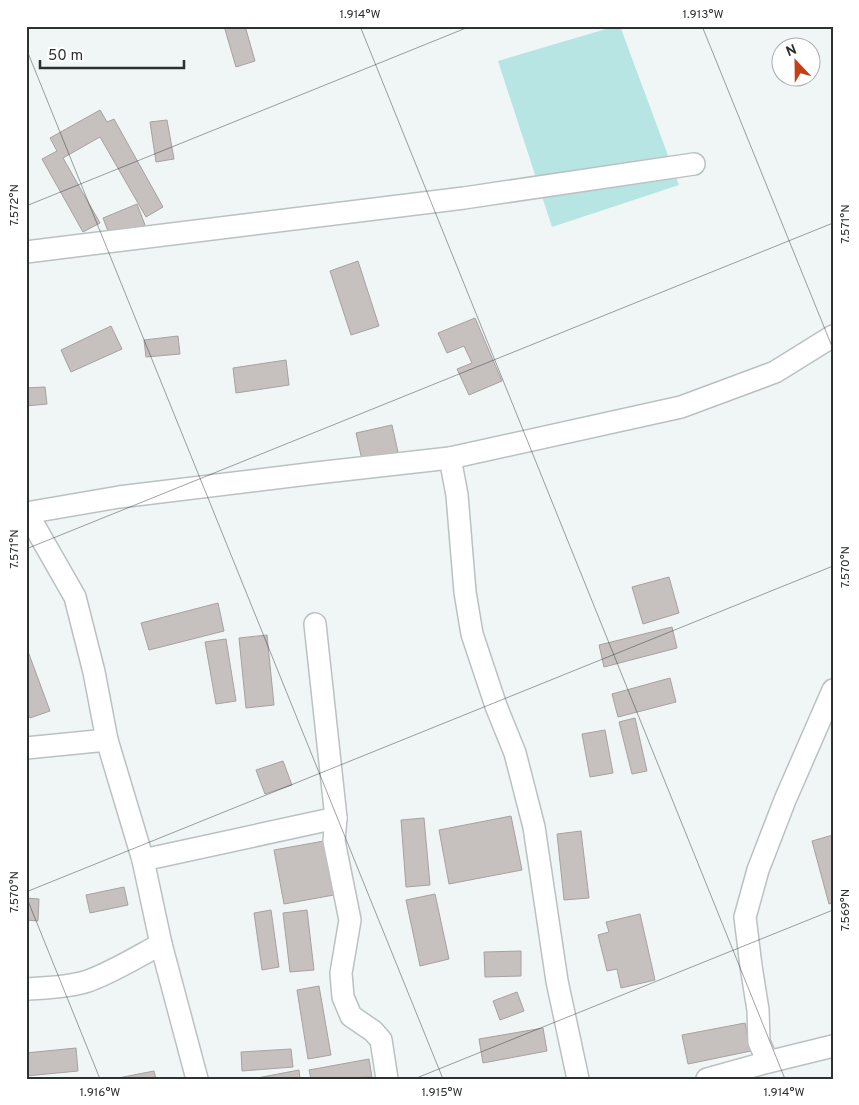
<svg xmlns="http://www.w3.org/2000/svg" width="859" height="1105" font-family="Overpass,sans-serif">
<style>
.green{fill:#b6e5e4}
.building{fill:#c6c0bf;stroke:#a7a1a0}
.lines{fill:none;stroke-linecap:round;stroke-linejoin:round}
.minor-casing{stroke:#bbc1c1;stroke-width:24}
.minor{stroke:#fff;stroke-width:21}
.ticks{fill:none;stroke:#2d3030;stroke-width:1;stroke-opacity:0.45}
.neatline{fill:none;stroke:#2d3030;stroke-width:2}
.ticks-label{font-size:12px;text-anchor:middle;fill:#2d3030}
</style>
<rect width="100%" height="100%" fill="#f0f6f6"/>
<polygon class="green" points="616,26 620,26 679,185 552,227 498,61"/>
<g class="building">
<polygon points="224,26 245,26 255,61 236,67"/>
<polygon points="100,110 107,122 114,119 163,207 146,217 100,137 63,158 100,223 83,232 42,159 57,151 50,138"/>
<polygon points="167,120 174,159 156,162 150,122"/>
<polygon points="137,204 145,225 111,239 103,218"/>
<polygon points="358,261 379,326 351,335 330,271"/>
<polygon points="475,318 502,381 469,395 457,369 472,363 464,346 447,353 438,333"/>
<polygon points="111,326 122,349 71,372 61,350"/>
<polygon points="178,336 180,354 146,357 144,340"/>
<polygon points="286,360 289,385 236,393 233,368"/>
<polygon points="45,387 47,404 26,406 26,388"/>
<polygon points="392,425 398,452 362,460 356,433"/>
<polygon points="669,577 679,613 643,624 632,587"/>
<polygon points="218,603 224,631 149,650 141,623"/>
<polygon points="672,627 677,648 604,667 599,645"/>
<polygon points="267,635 274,705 246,708 239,638"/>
<polygon points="226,639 236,701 216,704 205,642"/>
<polygon points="26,646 50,711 30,718 26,708"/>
<polygon points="670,678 676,702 618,717 612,694"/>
<polygon points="635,718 647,771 632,774 619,722"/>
<polygon points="605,730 613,773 590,777 582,734"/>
<polygon points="283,761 292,785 265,794 256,770"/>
<polygon points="511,816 522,870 449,884 439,830"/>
<polygon points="424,818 430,885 406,887 401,820"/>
<polygon points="581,831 589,898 564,900 557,834"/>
<polygon points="833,835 833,903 829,904 812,841"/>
<polygon points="324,841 334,895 284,904 274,850"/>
<polygon points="124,887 128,905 90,913 86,895"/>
<polygon points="435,894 449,959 420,966 406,900"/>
<polygon points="26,898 39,899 38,921 26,920"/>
<polygon points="271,910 279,967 262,970 254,913"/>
<polygon points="307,910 314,970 290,972 283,913"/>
<polygon points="640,914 655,980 621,988 617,969 607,971 598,935 609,932 606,922"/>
<polygon points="521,951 521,976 485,977 484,952"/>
<polygon points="319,986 331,1055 308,1059 297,990"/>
<polygon points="517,992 524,1011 500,1020 493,1001"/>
<polygon points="745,1023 751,1051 688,1064 682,1035"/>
<polygon points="543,1028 547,1051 483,1063 479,1039"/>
<polygon points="76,1048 78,1071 26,1076 26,1053"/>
<polygon points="291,1049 293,1067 242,1071 241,1052"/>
<polygon points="369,1059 372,1077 311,1079 309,1070"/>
<polygon points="299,1070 300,1079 252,1079"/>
<polygon points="154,1071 156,1079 113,1079"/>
</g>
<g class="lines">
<defs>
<g id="minor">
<polyline points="26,252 464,198 694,164"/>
<polyline points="450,458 457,495 465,592 472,634 496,706 515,753 534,827 557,981 578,1079"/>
<polyline points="26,513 119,497 316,473 450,458 681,407 775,372 833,336"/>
<polyline points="315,624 336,818 334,841 350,920 341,973 343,997 351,1016 373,1031 381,1040 387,1079"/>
<polyline points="107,740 143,860 161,944 197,1079"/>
<polyline points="26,748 107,740 94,672 75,597 27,513"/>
<polyline points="143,860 336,818"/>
<path d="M 26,989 C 46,988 69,987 88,981 C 113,972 137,957 161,944"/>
<polyline points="768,1062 833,1046"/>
<polyline points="707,1079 768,1062 759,1042 758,1010 751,966 745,917 758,870 785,800 833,690"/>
</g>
</defs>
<use href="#minor" class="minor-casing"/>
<use href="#minor" class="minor"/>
</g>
<path class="ticks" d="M 360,26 L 785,1079M 702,26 L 833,349M 26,48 L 443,1079M 26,206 L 471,26M 26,549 L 833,223M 26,892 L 833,566M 26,896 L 100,1079M 414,1079 L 833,910"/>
<rect width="859" height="1105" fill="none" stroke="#ffffff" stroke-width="55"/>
<g transform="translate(796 62) rotate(338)"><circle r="24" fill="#ffffff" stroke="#abacac"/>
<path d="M0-4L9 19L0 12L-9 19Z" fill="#c63e13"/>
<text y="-8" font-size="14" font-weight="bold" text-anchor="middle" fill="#2d3030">N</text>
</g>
<path d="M40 60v8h144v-8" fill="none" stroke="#2d3030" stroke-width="2.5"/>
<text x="48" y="60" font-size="15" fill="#2d3030" stroke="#ffffff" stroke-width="4" paint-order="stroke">50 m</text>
<rect x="28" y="28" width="804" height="1050" class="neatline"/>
<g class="ticks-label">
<text x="360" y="18">1.914°W</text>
<text x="703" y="18">1.913°W</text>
<text transform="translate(14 205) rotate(-90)" y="4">7.572°N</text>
<text transform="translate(845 224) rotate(-90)" y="4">7.571°N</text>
<text transform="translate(14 549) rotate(-90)" y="4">7.571°N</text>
<text transform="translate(845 567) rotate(-90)" y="4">7.570°N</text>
<text transform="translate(14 892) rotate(-90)" y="4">7.570°N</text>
<text transform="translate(845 910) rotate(-90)" y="4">7.569°N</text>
<text x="100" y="1096">1.916°W</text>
<text x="442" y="1096">1.915°W</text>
<text x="784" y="1096">1.914°W</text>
</g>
</svg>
